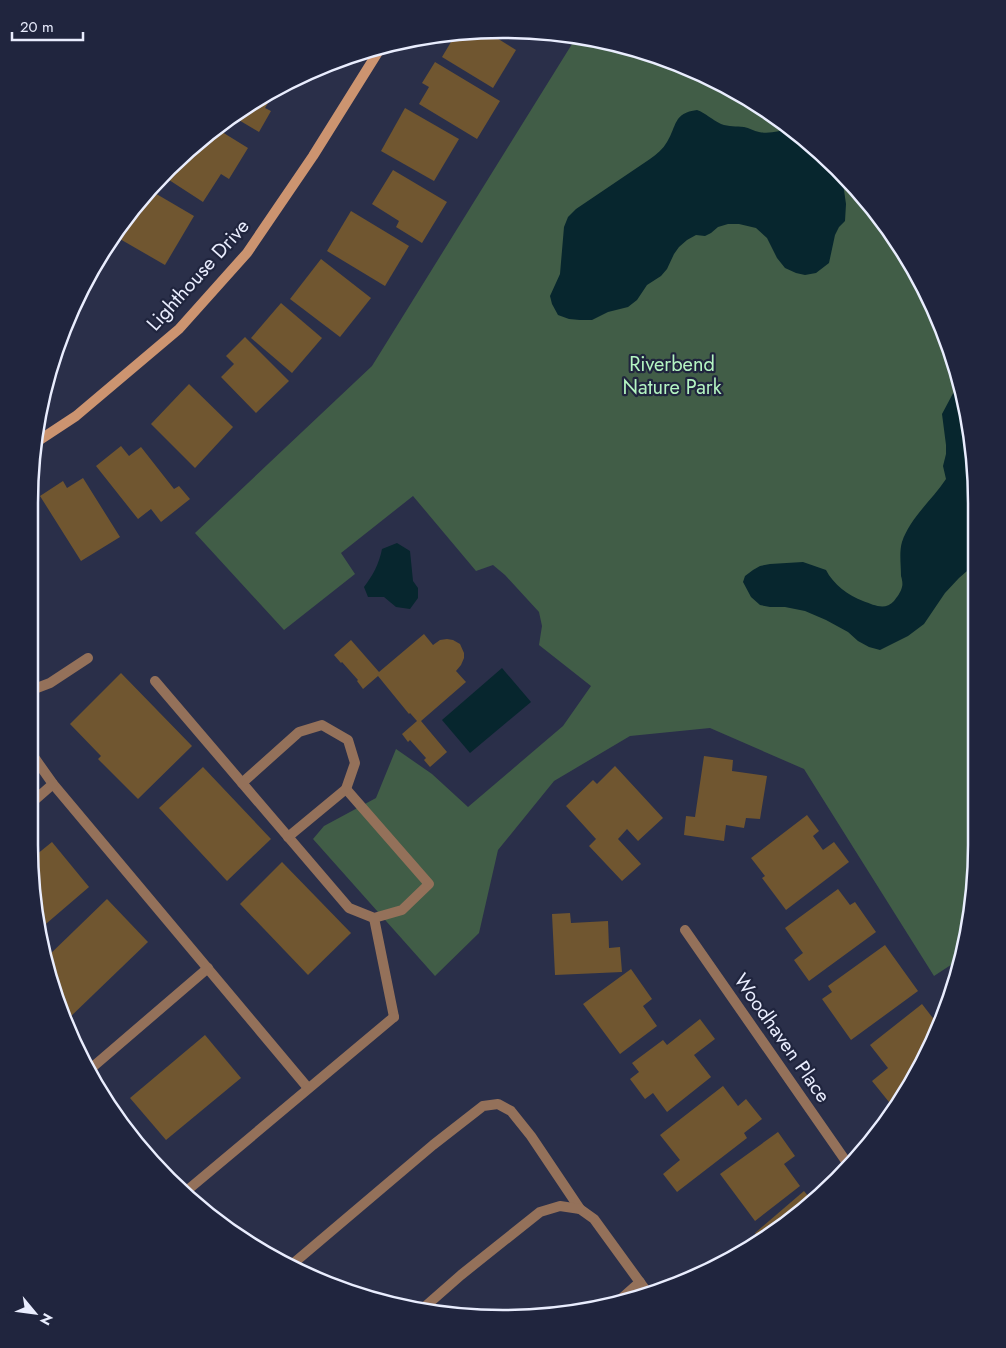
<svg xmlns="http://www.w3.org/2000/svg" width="1006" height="1348" font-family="Jost,sans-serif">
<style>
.green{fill:#415d47}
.water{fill:#07262e}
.building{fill:#705630}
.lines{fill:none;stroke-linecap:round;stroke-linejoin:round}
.lane{stroke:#94715a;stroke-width:10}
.street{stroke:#94715a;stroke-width:10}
.secondary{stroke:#cc9470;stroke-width:10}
.labels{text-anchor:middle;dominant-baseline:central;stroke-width:4.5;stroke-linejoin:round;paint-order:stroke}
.street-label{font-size:20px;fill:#e9edfe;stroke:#20253e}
.park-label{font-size:20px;fill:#b4f4c2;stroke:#20253e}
.rim{fill:none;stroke:#e9edfe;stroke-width:2.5}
</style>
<rect width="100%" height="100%" fill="#2a2f49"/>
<polygon class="green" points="577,36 656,54 740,92 816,147 879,215 941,322 973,441 976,876 960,959 934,976 804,769 710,728 630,736 554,781 498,850 479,933 435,976 313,839 324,826 376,798 396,749 432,774 468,807 563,726 591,686 539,645 542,626 539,612 505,575 493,565 476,571 413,496 341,553 355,574 284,630 195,533 372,366"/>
<g class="water">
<path d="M 697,110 C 706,113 712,120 721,124 C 729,127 736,126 744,127 C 749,128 754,131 759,132 C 769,134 781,131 790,128 L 816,147 L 840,172 L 844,190 L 846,204 L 845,221 L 839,227 L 835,235 L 829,263 L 816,273 L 805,275 L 796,273 L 785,268 L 777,258 L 767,238 L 756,228 L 739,224 L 728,224 L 718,227 L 711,233 L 705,236 L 696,235 L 687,240 L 679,247 L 674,254 L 667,269 L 661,276 L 647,285 L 637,300 L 628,307 L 608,312 L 592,320 L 580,320 L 569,319 L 558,315 L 552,304 L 550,296 L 560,274 L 564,227 L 568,217 L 576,209 L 650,159 C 657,154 663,149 667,142 C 677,126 673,113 697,110 Z"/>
<path d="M 958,384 L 973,441 L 974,565 L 959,578 L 945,593 L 924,624 L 908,636 L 880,650 L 869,647 L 858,641 L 848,632 L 826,620 L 805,611 L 785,607 L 770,607 L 760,605 L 751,597 L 743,582 L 745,576 L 753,570 L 760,566 L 770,564 L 803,562 L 826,570 C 833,584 849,596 863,601 C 874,605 885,611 894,601 C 897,597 901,592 902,587 C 903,584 902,579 901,576 C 901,565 899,552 902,542 C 910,518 932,500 946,479 L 943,466 L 946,454 L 946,445 L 942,414 Z"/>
<path d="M 397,543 L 410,551 L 413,581 L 418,588 L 418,598 L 410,609 L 396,607 L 384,597 L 368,597 L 364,587 C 373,575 379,564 382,549 Z"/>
<polygon points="502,668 531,702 470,753 442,720"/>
</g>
<g class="building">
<polygon points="472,30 484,30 516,50 493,88 442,57 457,32"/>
<polygon points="515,31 524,31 527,32 524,37"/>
<polygon points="435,62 500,101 477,139 419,104 429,87 422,83"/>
<polygon points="277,88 265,108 271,111 259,132 232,116"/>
<polygon points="405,108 459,139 434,181 381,151"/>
<polygon points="214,127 248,148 229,179 221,174 203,202 166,178"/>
<polygon points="393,170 447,202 422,243 396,227 399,221 372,204"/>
<polygon points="153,192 194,216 165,265 113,235"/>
<polygon points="351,211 409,246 385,286 327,251"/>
<polygon points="321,259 371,298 340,337 290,299"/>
<polygon points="281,303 322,338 292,373 251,338"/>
<polygon points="245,337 289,381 256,413 221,377 234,364 226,356"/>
<polygon points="189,384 233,427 195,468 151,424"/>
<polygon points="121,446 129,456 141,447 174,489 179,486 190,499 161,522 151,509 138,519 96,466"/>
<polygon points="83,478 120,537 81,561 40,496 63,481 67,488"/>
<polygon points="424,634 433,645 440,640 447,639 453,640 460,644 464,653 464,658 461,665 456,671 466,682 421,721 447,752 430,767 424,760 426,758 410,740 408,742 402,734 417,721 410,713 409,714 378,676 363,689 357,681 358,680 342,662 341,663 334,655 351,640 379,672"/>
<polygon points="121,673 192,746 138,799 98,759 101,756 70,724"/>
<polygon points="704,756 733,760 732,771 767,776 760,819 746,818 744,828 726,825 724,841 684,835 686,816 695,817"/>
<polygon points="615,766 663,818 638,841 627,829 618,839 641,864 622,881 589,846 596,839 566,806 593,780 597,784"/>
<polygon points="203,767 271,839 227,881 159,808"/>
<polygon points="807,815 819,831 813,836 823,850 834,842 849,862 786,910 762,878 765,876 751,858"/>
<polygon points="52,842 89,887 40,929 31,859"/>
<polygon points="282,862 351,933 308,975 240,904"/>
<polygon points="838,889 850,905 855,902 876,932 809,981 794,960 803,953 785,928"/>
<polygon points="107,899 148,942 67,1020 45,968 44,960"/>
<polygon points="570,913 571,923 608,921 609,948 620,947 622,972 555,975 552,914"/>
<polygon points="885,945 918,991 851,1040 822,999 832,992 828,986"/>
<polygon points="631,969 652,999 643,1006 657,1026 620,1054 583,1004"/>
<polygon points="922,1004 939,1026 914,1082 889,1102 872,1081 888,1068 870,1045"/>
<polygon points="700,1019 715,1039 694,1055 711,1077 667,1112 653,1093 645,1099 630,1079 639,1072 632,1063 663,1040 667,1045"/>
<polygon points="205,1035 241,1078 166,1140 130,1098"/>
<polygon points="723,1086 738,1106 746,1099 762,1119 744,1133 747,1138 677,1192 663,1174 680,1160 660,1135"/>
<polygon points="778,1132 795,1156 784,1164 800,1186 755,1221 720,1174"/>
<polygon points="804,1191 813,1202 791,1221 760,1240 755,1233"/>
</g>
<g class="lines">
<g class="lane">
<polyline points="155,681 349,908 374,918 402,910 429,884 346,789"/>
<polyline points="29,691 50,683 88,658"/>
<polyline points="242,783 299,732 322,725 348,740 355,763 346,789 288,837"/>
<polyline points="374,918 394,1017"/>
<polyline points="289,1267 433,1145 483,1106 498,1104 511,1111 531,1136 580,1209"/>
<polyline points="622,1298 640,1282"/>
<polyline points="420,1311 461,1275 540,1212 560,1206 580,1209 594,1219 647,1292"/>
</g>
<g class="street">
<polyline points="29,750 53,784 308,1088"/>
<polyline points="29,805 53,784"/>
<polyline points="685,930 850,1167"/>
<polyline points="88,1071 208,968"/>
<polyline points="184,1193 394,1017"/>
</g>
<polyline class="secondary" points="35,443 76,416 179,329 247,253 313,156 383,44"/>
</g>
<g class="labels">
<g class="street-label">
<text transform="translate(198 275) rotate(-48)">Lighthouse Drive</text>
<text transform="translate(782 1038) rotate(55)">Woodhaven Place</text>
</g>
<g class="park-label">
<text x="672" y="364">Riverbend<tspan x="672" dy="23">Nature Park</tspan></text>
</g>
</g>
<path d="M0 0H1006V1348H0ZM503 38H503A465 465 0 0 1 968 503V845A465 465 0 0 1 503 1310H503A465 465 0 0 1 38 845V503A465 465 0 0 1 503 38Z" fill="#20253e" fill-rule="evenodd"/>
<path class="rim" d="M503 38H503A465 465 0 0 1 968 503V845A465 465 0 0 1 503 1310H503A465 465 0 0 1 38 845V503A465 465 0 0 1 503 38Z"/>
<g transform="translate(35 1313) rotate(119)" stroke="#20253e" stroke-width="4" paint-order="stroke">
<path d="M0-4L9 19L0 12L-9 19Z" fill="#e9edfe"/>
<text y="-8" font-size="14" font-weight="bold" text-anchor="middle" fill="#e9edfe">N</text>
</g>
<path d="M12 32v8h71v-8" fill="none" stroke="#e9edfe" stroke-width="2.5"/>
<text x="20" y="32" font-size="15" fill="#e9edfe" stroke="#20253e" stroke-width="4" paint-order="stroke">20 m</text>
</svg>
